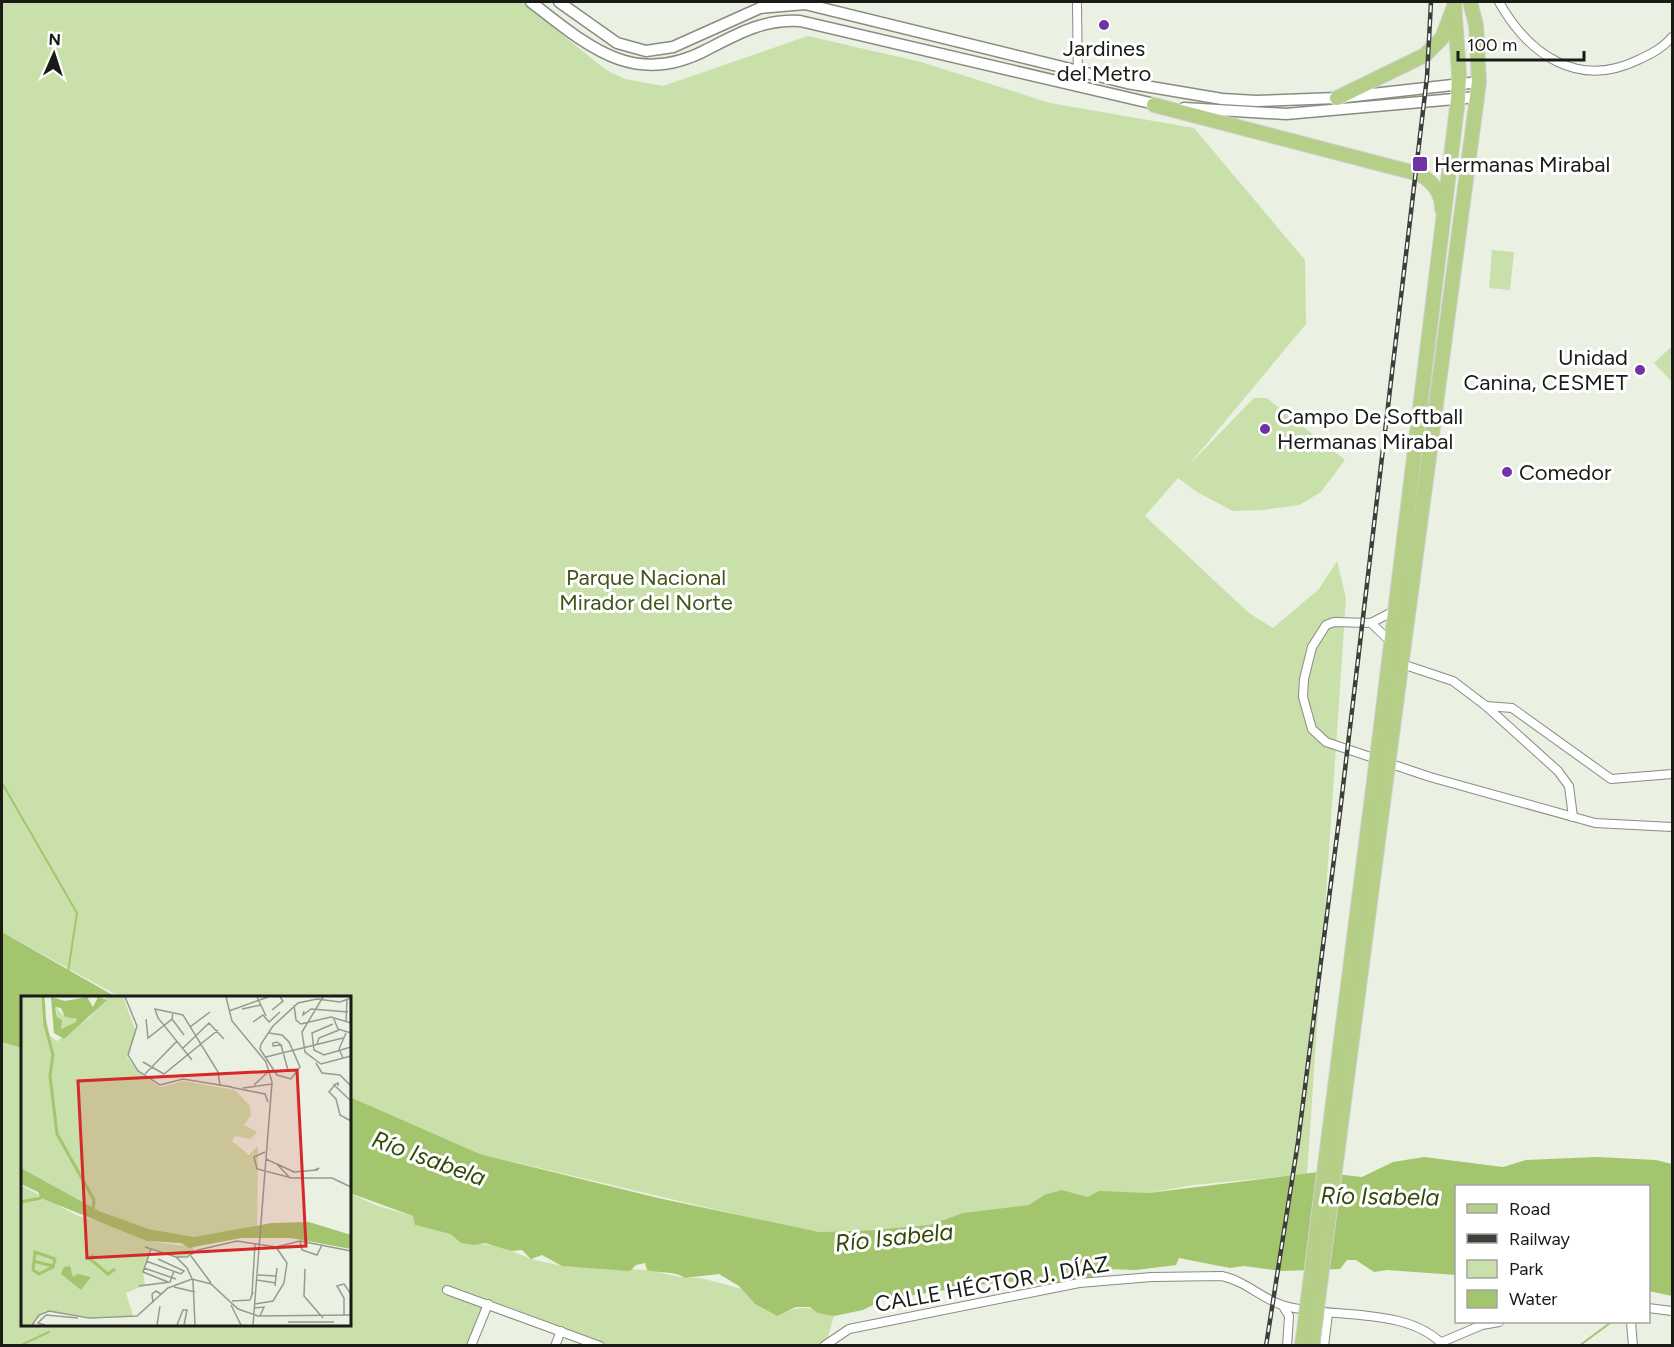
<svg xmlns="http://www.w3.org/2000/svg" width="1674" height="1347" font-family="Figtree,sans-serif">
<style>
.green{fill:#c9e0aa}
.water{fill:#a3c56d}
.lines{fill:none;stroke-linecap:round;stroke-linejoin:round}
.stream{stroke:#a3c56d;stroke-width:2}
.minor-casing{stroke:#878d81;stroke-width:10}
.tertiary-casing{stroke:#878d81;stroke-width:13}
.primary-casing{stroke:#d1d1d1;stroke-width:16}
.minor{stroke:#fff;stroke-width:8}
.tertiary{stroke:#fff;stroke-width:10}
.primary{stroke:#b5ce88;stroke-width:14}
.rail-casing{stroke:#3d403a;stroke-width:4.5}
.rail{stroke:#fff;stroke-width:2;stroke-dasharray:7;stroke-linecap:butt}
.primary-bridge-casing{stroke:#d1d1d1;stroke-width:16;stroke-linecap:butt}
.primary-bridge{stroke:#b5ce88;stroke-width:14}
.poi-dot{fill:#7331a6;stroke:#fff;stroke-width:2}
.labels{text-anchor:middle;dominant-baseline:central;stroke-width:6;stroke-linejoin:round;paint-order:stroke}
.poi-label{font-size:22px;fill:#191b17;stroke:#fff;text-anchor:start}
.park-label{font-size:22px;fill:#405517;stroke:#fff}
.street-label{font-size:22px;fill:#191b17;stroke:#fff}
.water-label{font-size:24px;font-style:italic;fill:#344908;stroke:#fff}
.inset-river{fill:none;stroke:#a3c56d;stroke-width:3}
.inset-road{fill:none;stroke:#969b91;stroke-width:1.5}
.view{fill:#d62828;fill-opacity:0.15;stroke:#d62828;stroke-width:3}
.inset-edge{fill:none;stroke:#191b17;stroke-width:3}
</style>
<rect width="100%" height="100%" fill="#eaf0e2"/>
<g class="green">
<polygon points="2,2 522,2 606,70 625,79 663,86 808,36 921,62 1050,103 1194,128 1305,260 1306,324 1188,466 1254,398 1267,398 1345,460 1321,492 1299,505 1263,510 1233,511 1197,492 1178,478 1145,516 1249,613 1273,628 1319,589 1337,561 1346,598 1307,1174 1193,1185 1149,1193 1097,1192 1087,1197 1044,1195 1029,1205 963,1213 929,1225 904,1228 819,1232 781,1225 480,1154 350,1097 350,998 120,997 2,932"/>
<polygon points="1492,250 1514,252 1510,290 1489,288"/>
<polygon points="1671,347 1672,348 1672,382 1654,363"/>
<path d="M 2,1041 L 22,1047 L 22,1324 L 350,1324 L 350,1193 L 375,1205 L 413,1216 L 415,1225 L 450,1234 L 461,1243 L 497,1245 L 531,1259 L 562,1266 L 647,1270 L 685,1278 L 701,1278 L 742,1289 L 755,1304 L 777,1316 C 802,1304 809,1307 834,1316 L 826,1343 L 824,1346 L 600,1345 L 488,1304 L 471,1345 L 2,1345 Z"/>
</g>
<g class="water">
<polygon points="2,932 109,993 120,997 22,998 22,1048 2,1042"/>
<path d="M 350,1097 L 480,1154 L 658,1198 L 819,1232 L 873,1230 L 929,1225 L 963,1213 L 1029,1205 L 1044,1195 L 1062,1190 L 1087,1197 L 1099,1191 L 1149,1193 L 1318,1172 L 1362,1177 L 1393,1162 L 1424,1157 L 1503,1167 L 1526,1160 L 1597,1157 L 1656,1160 L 1672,1164 L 1672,1296 L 1649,1291 L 1648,1186 L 1456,1186 L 1456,1275 L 1387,1270 L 1374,1272 L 1356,1260 L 1347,1260 L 1340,1269 L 1281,1271 L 1244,1266 L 1230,1268 L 1179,1258 L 1176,1265 L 1136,1270 L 1107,1269 L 1090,1280 L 1071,1280 L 1059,1285 L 1044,1286 L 1027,1280 L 977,1285 L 883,1300 L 863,1310 L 834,1316 L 818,1313 L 810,1307 L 796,1307 L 777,1316 L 755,1304 L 739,1286 L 719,1274 L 685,1278 C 673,1270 661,1274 647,1270 L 645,1263 L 636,1265 L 630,1271 L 562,1266 L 542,1255 L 531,1259 L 522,1250 L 512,1251 L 485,1243 L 474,1245 L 461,1243 L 450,1234 L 415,1225 L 413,1216 L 350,1193 Z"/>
</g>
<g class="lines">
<g class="stream">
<polyline points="2,783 77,913 68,972"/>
<polyline points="19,1346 49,1332"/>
<polyline points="1579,1346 1610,1323"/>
</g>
<defs>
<g id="minor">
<polyline points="1077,2 1078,87"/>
<path d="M 1499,2 C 1529,55 1578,89 1638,60 C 1651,54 1663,48 1672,37"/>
<polyline points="1396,610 1371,623 1334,622 1326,625 1312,647 1304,679 1303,697 1312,729 1326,742 1430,777 1595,823 1672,827"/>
<polyline points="1371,623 1392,643"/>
<polyline points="1402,664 1453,681 1486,706 1558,771 1569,786 1573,817"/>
<polyline points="1486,706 1512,708 1611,779 1672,774"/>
<polyline points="447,1290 600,1346"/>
<polyline points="1283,1306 1289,1316 1287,1346"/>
<polyline points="1648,1308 1672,1311"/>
<polyline points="1631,1322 1633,1346"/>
<polyline points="1442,1342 1482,1325 1499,1322"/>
<polyline points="471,1346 488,1304"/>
<polyline points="555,1346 561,1331"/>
<path d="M 824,1346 L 849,1329 L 1079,1283 L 1152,1277 L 1222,1276 C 1246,1281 1263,1300 1285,1306 C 1333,1319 1408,1306 1444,1346"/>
<polyline points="1324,1346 1328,1314"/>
</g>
<g id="tertiary">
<path d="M 531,2 C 588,46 634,89 708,49 C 739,33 764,19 800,21 L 1159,105"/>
<polyline points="559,2 617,43 646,51 673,47 760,8 805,4 1127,83 1222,99 1256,101 1337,98 1479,82"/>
<polyline points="1184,108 1286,114 1477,97"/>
</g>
<g id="primary">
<polyline points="1337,98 1425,55 1442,38 1453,9"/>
<path d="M 1154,105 L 1419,174 C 1432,181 1442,193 1442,209"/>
<polyline points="1381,726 1458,99 1459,74 1454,2"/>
<polyline points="1393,727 1479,82 1476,25 1470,2"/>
</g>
</defs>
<use href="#minor" class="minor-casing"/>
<use href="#tertiary" class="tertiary-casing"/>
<use href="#primary" class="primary-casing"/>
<use href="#minor" class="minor"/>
<use href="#tertiary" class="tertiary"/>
<use href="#primary" class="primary"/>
<defs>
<polyline id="rail" points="1266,1346 1298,1142 1340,812 1427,77 1431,2"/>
</defs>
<use href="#rail" class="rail-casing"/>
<use href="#rail" class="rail"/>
<defs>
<g id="primary-bridge">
<polyline points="1302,1346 1381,726"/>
<polyline points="1312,1346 1393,727"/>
</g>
</defs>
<use href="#primary-bridge" class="primary-bridge-casing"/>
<use href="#primary-bridge" class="primary-bridge"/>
</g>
<g class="poi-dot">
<circle cx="1104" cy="25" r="6"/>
<rect x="1412" y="156" width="16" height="16" rx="3"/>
<circle cx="1640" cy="370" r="6"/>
<circle cx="1265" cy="429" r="6"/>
<circle cx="1507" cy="472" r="6"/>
</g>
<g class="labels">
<g class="poi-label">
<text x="1104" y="48" text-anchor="middle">Jardines<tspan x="1104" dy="25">del Metro</tspan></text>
<text x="1434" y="164">Hermanas Mirabal</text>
<text x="1628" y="357" text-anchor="end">Unidad<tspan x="1628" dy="25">Canina, CESMET</tspan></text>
<text x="1277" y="416">Campo De Softball<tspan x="1277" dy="25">Hermanas Mirabal</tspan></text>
<text x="1519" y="472">Comedor</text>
</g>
<g class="park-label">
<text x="646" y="577">Parque Nacional<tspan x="646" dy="25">Mirador del Norte</tspan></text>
</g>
<g class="street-label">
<text transform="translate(992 1284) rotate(-10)">CALLE HÉCTOR J. DÍAZ</text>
</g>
<g class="water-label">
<text transform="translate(429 1158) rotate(20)">Río Isabela</text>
<text transform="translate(1380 1196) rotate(1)">Río Isabela</text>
<text transform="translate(894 1237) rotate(-6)">Río Isabela</text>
</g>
</g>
<g transform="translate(21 996)">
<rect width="330" height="330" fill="#eaf0e2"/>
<path d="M 0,1 L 20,2 L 29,40 L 36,45 L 68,22 L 86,1 L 102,1 L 115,36 L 106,61 L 117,76 L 139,91 L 163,85 L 214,94 L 229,110 L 230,119 L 223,129 L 236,136 L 230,143 L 214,140 L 211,145 L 228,159 L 236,150 L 237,154 L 236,230 L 173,241 L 128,233 L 78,215 L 0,172 ZM 34,10 L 44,21 L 56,23 L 55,26 L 40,33 ZM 0,189 L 57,220 L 89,228 L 126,245 L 172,251 L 174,256 L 162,262 L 130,253 L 122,276 L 124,289 L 105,297 L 112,320 L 68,321 L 24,315 L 10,329 L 0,329 Z" fill="#c9e0aa"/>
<path d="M 30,1 L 44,5 L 66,1 L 72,11 L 77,1 L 86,4 L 43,43 L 33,37 ZM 34,11 L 40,12 L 44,21 L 56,23 L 55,26 L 40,33 L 41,24 L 36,21 ZM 0,172 L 78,215 L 128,233 L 173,241 L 251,227 L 288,226 L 330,239 L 330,253 L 270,242 L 220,242 L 168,252 L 160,247 L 126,245 L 20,202 L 17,196 L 0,188 ZM 49,270 L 52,281 L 57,278 L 70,281 L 60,294 L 40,278 L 43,271 Z" fill="#a3c56d" fill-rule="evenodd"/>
<path class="inset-river" d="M 22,1 L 24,29 L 32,59 L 29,80 L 36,138 L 73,204 L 72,213M 0,206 L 20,202M 14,256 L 34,263 L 32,271 L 18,278 L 12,274 ZM 72,259 L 69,263 L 87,278 L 94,273M 12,265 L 32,270"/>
<path class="inset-road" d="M 104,1 L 116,30 L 107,59 L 117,75 L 139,89 L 162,83 L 211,91M 205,1 L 211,25 L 245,66 L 251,86 L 232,329M 236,1 L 245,20M 302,1 L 281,36 L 284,56 L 300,68 L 330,60M 273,9 L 275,24 L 280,28 L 310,21 L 330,27M 221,13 L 240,9M 251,14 L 262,5 L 259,1M 208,15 L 247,1M 283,15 L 282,19 L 290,13 L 327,16M 312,21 L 317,33 L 330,37M 125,23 L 127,42 L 151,23 L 152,16M 151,23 L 163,39M 232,26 L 242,19 L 248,26 L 259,16M 325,26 L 326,4M 312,28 L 291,37 L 293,54 L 303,59 L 330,51M 169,31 L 189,16M 248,37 L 261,39 L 268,46 L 279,71 L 270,83 L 256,79 L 239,53 L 240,48 L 252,30 L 277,7 L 296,3 L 319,6 L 330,2M 256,46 L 260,49 L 252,50 L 252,47 ZM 296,48 L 298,42 L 318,34M 260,49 L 267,74 L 265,68M 162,52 L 188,27 L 203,43M 245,61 L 322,42M 322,62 L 318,53 L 325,37M 171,64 L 137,22 L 134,13 L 162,19 L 197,76 L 199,89M 122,66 L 143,78 L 197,34M 295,67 L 301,77 L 319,79 L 330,90M 124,78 L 156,45M 233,89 L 247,76M 313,90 L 308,96 L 315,103 L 319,119 L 330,125M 317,90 L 317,87 L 313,89 L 330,105M 209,91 L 244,98 L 247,106M 222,92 L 251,88M 244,156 L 233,161 L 236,173 L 271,182 L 311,182 L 330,191M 245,163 L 256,168 L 269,182M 256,168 L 273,176 L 296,174 L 298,172 L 294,174M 279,245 L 281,254 L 296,259 L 301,249M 124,251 L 155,261 L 166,272 L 172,285 L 174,329M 255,251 L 279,245 L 330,255M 130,253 L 122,276 L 147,286M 170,260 L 190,287M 155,261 L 166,261 L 177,254 L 216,245 L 255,251 L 266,267 L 263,287 L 252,305 L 234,308M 125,265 L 160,278 L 163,275 L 137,263M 123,272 L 155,283M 284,273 L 283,300 L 302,322M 237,279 L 255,280M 236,284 L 255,287M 118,290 L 149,286 L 153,275M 254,290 L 256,272M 153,291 L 174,296M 231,298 L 234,248M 211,305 L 229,304 L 232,296M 132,307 L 131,298 L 135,295 L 140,298M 210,309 L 220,329M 233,312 L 243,311 L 239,320M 323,320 L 323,302 L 316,290 L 323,288 L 330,298M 267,326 L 313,326M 11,329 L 18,319 L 28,315 L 68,322 L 116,320 L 147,292 L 171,283 L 190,288 L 217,313 L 237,320 L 330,319M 24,329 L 17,327 L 25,319 L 57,322M 136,329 L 139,310M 156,329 L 162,314 L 166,314 L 163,329"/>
<path class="view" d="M 276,74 L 285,250 L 66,262 L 57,85 Z"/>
<rect width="330" height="330" class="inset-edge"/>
</g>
<rect width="1674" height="1347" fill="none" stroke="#191b17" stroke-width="6"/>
<rect x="1455" y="1185" width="195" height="138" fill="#ffffff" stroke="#a3a4a2" stroke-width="1.5"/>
<rect x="1467" y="1204" width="30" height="9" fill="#b5ce88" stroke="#a3a4a2" stroke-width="1.5"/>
<text x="1509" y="1215" font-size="18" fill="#191b17">Road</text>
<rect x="1467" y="1234" width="30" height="9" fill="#3d403a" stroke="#a3a4a2" stroke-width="1.5"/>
<text x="1509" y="1245" font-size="18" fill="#191b17">Railway</text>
<rect x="1467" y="1260" width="30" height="18" fill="#c9e0aa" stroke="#a3a4a2" stroke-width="1.5"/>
<text x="1509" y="1275" font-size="18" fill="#191b17">Park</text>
<rect x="1467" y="1290" width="30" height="18" fill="#a3c56d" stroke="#a3a4a2" stroke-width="1.5"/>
<text x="1509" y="1305" font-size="18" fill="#191b17">Water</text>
<g transform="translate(54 54) rotate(3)" stroke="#ffffff" stroke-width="4.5" paint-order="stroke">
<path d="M0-4.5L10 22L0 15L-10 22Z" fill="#191b17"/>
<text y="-9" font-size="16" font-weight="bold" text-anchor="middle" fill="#191b17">N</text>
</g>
<path d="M1458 51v9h126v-9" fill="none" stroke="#191b17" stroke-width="3"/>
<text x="1467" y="51" font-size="18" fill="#191b17" stroke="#ffffff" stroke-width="4.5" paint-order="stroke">100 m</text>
</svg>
